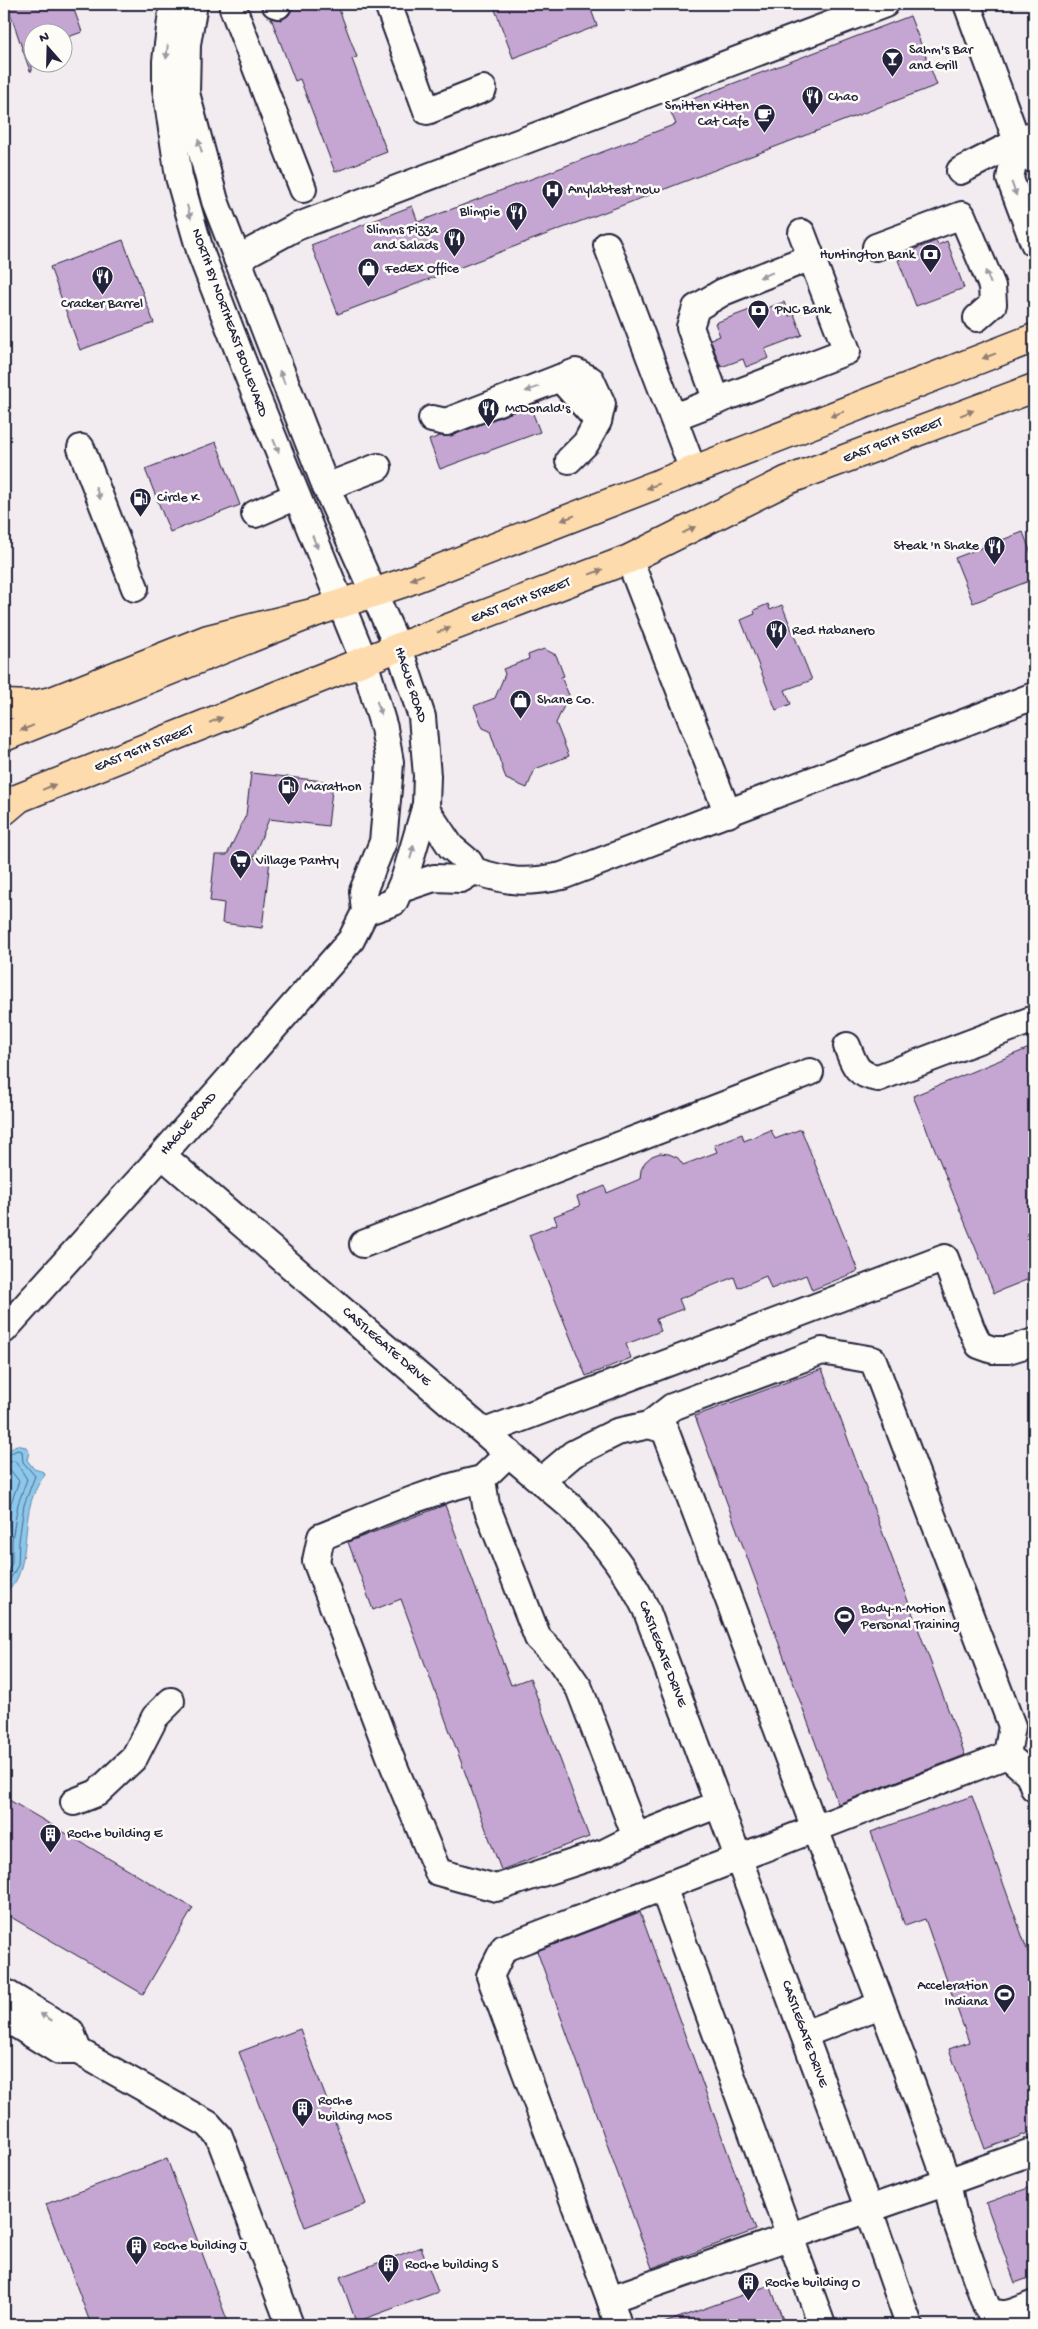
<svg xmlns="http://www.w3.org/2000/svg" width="1038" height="2329" font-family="'Gochi Hand',sans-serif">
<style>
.water{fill:#8cc8ec;stroke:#6286a5}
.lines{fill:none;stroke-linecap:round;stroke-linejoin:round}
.shore{stroke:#4c6482;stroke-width:1}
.building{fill:#c5a6d2;stroke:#22223b}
.minor-casing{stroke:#22223b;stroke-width:30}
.major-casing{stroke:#22223b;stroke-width:31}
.highway-casing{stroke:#22223b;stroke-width:31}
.minor{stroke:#fdfcf7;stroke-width:26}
.major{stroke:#fedbac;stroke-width:28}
.highway{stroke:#fedbac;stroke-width:28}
.oneway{fill:#9a9aa2}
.oneway2{fill:#907e74}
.labels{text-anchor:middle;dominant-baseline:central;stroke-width:5;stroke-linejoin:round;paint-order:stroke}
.poi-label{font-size:14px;fill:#22223b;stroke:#fdfcf7;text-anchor:start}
.street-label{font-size:14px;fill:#22223b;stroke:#fdfcf7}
</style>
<rect width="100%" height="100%" fill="#f2ebf0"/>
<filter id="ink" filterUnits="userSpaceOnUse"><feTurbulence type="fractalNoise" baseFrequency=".02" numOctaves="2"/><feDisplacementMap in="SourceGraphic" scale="10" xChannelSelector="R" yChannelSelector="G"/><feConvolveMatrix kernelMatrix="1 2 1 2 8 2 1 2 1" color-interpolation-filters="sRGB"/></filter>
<g filter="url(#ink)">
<path class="water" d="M 16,1445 L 26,1447 L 29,1452 L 27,1460 L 34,1469 L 44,1472 L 45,1475 C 38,1483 33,1494 30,1506 C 24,1526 28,1585 4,1591 L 4,1455 Z"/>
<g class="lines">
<g class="shore">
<polyline points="4,1457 17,1450 22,1451 23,1462 35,1476 24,1505 19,1541 18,1565 8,1583 4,1586"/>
<polyline points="4,1463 15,1461 27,1479 18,1504 12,1540 12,1563 4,1578"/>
<polyline points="4,1471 11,1471 19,1481 11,1503 4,1562"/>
</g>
</g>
<g class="building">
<polygon points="7,4 72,4 82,32 62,39 62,32 32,32 32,71 30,71"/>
<polygon points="304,4 337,4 357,57 352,59 387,152 335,172 300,79 295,81 271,18 281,20 288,16 292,8"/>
<polygon points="493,4 589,4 597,26 513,58"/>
<polygon points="910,16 937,85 338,314 311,245 412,206 418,222 676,124 669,108"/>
<polygon points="123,240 154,323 80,350 50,267"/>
<polygon points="936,241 938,245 947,241 964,288 916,306 898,260 916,253 915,249"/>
<polygon points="784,302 789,316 794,314 802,335 765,349 769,358 746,367 743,359 721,367 710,339 720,336 715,323 755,308 756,312"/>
<polygon points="539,402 541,407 532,411 540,432 440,469 429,440 440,436 451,436"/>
<polygon points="216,442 240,505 170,532 145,469"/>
<polygon points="1023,532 1034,561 1034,579 973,603 955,558"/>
<polygon points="768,604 770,610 782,605 812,680 785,690 791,704 776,710 741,620 755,614 754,610"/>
<polygon points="544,649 556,655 564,676 561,677 569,695 556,723 569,756 535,769 527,788 506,779 490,731 483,728 474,706 495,698 505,674 503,669 529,659 528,655"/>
<polygon points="251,773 333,782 328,826 269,819 253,858 270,860 262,928 222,923 224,903 210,901 215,855 227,855 246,815"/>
<polygon points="1034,1046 1034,1277 994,1293 913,1096"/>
<polygon points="801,1129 858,1271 812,1290 806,1275 771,1289 766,1276 738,1288 734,1277 679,1299 683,1309 656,1319 661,1331 626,1344 631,1358 586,1376 529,1235 557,1224 554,1216 580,1206 577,1197 605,1186 607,1193 640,1179 641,1170 645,1162 652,1156 660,1153 669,1154 678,1158 683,1165 717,1152 714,1145 742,1134 744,1141 771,1130 775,1139"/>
<polygon points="822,1369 965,1755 838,1804 695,1416"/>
<polygon points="445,1505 511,1685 530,1678 589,1837 501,1870 401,1599 373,1610 348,1542"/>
<polygon points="972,1796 1034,1969 1034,2131 985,2149 949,2049 969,2042 925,1919 905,1926 871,1832"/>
<polygon points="4,1797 193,1908 143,1994 4,1913"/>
<polygon points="640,1912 756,2230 652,2268 537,1951"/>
<polygon points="300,2029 366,2204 305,2227 239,2052"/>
<polygon points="167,2159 229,2325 91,2325 46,2204"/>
<polygon points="1034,2186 1034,2276 1015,2283 986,2203"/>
<polygon points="421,2247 438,2292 356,2322 340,2277"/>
<polygon points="770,2285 785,2325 664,2325 664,2323"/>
</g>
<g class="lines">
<defs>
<g id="minor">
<polyline points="194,4 187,44 186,93 215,201 326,487 401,654 422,717 427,776 426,805 405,877 394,902 365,912"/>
<polyline points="275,4 278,5"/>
<polyline points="388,4 427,111 483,89"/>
<polyline points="967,4 1017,141 1034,160"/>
<polyline points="233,8 303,189"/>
<polyline points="1017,141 1010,179 1034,243"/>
<polyline points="960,171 1029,136"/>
<polyline points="607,245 693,470"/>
<polyline points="876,247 962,215 992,286 993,304 977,318"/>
<polyline points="237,259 296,227 885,4"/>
<polyline points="560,378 576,372 591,380 602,404 598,421"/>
<polyline points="717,401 690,327 696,308 723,292 811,257"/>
<polyline points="674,417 847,351 802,233"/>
<polyline points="432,419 446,422 560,378 598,421 586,443 569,460"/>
<polyline points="81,448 135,588"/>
<polyline points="326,487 378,467"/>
<polyline points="255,514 296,496"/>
<polyline points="629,559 728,814"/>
<path d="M 425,808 L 451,847 L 469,862 L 474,871 C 510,882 524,884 562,876 L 1034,696"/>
<polyline points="401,889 434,878 461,879 474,871"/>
<path d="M 847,1046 C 854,1064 856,1075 878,1078 L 1034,1019"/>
<path d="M 162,1155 L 571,1507 C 601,1538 627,1570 646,1609 L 869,2210 L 909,2325"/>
<polyline points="363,1244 810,1072"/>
<polyline points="4,1330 162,1155 351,940 365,912 363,891 383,842 389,778 390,762 384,728 364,661 251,383 201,254 188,209 179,177 166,88 166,61 173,4"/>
<polyline points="649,1425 672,1407 822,1351 873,1360 1012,1726 1007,1755"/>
<polyline points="485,1432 945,1258 971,1328 979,1345 993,1350 1008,1350 1034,1342"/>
<path d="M 482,1479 C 427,1491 373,1516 321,1537 L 316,1561 L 391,1759 L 438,1872 L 496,1888 L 606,1852 L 636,1837 L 579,1688 L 559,1659 L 538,1638 L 486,1505 L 482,1479 L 509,1453"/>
<path d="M 541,1481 L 573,1454 L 617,1432 L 649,1425 L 665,1430 C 725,1589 784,1747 844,1906 C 879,1998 915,2089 947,2182 L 610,2299 L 490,1976 L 504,1948 C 671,1883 839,1820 1007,1755 L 1029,1774 L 1034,1788"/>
<polyline points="74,1802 97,1793 134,1758 155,1717 171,1701"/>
<polyline points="636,1837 719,1804"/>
<polyline points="663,1887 822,2325"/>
<polyline points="4,1992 71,2032 78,2051"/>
<polyline points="4,2017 59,2051 78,2051 208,2124 219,2136 290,2325"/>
<polyline points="804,2034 881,2005"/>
<path d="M 1034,2151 L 947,2182 L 953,2212 L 987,2308 C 1001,2321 1019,2310 1034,2304"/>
<polyline points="610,2299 618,2325"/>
</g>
<g id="major">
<polyline points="4,737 316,612 403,583 1034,338"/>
<polyline points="4,804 399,647 629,559 788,480 1034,388"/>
</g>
<g id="highway">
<polyline points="4,704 32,705 52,701 208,639 316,612"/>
<polyline points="4,811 17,800"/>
</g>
</defs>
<use href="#minor" class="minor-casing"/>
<use href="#major" class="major-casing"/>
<use href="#highway" class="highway-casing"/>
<use href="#minor" class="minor"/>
<use href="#major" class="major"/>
<use href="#highway" class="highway"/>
</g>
<defs><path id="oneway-solid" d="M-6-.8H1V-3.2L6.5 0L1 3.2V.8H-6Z" transform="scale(1.25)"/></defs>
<g class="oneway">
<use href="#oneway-solid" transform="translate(167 52) rotate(96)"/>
<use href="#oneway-solid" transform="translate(200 146) rotate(-106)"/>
<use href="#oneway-solid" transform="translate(1014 189) rotate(70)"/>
<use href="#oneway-solid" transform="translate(189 212) rotate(74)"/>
<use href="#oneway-solid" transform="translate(766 275) rotate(159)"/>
<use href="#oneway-solid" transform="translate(988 277) rotate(-112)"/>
<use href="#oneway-solid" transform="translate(282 377) rotate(-112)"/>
<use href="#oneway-solid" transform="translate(532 389) rotate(159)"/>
<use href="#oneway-solid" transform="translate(276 446) rotate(68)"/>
<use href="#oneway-solid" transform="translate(98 493) rotate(69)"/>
<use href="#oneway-solid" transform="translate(315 542) rotate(68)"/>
<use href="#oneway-solid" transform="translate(379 708) rotate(72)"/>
<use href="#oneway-solid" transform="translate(412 852) rotate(-76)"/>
<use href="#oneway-solid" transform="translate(46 2017) rotate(-149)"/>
</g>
<g class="oneway2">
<use href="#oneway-solid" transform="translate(989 356) rotate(159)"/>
<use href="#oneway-solid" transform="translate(967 413) rotate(-21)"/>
<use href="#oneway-solid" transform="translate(837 414) rotate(159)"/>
<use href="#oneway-solid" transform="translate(653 486) rotate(159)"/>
<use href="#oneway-solid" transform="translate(568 518) rotate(159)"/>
<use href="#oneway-solid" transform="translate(689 530) rotate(-27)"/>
<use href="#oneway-solid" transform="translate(596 572) rotate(-21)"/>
<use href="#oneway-solid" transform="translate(417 577) rotate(159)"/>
<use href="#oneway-solid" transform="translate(444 630) rotate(-21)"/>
<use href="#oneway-solid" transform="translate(216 720) rotate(-22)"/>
<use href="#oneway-solid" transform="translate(27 728) rotate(158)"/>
<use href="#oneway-solid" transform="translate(49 787) rotate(-22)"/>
</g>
</g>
<defs>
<symbol id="bar-pin" viewBox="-11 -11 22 30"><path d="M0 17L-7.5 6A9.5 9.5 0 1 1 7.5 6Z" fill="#22223b" stroke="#fdfcf7"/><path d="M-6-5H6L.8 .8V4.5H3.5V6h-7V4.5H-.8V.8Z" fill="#fff"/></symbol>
<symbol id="restaurant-pin" viewBox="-11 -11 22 30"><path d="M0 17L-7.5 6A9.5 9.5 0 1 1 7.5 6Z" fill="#22223b" stroke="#fdfcf7"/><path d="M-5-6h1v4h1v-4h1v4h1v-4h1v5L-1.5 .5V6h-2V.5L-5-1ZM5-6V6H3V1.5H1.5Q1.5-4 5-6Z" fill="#fff"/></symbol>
<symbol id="cafe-pin" viewBox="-11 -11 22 30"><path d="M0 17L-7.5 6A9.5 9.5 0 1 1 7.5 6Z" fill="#22223b" stroke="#fdfcf7"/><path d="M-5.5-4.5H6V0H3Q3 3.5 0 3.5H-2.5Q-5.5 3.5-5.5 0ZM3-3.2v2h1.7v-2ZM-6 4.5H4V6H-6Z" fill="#fff"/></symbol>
<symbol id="hospital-pin" viewBox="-11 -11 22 30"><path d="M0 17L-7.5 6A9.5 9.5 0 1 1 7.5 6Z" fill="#22223b" stroke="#fdfcf7"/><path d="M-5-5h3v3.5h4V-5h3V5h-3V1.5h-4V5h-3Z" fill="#fff"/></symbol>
<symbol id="bank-pin" viewBox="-11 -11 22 30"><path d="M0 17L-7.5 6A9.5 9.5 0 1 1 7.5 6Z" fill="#22223b" stroke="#fdfcf7"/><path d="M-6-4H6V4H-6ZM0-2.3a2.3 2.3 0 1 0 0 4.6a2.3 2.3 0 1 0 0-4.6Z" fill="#fff"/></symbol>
<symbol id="shop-pin" viewBox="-11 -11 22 30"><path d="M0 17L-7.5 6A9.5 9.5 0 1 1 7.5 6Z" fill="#22223b" stroke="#fdfcf7"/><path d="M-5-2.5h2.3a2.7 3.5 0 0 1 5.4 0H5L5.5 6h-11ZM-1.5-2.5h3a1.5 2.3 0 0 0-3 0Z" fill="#fff"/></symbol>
<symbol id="fuel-pin" viewBox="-11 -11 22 30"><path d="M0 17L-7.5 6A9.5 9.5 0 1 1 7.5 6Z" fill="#22223b" stroke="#fdfcf7"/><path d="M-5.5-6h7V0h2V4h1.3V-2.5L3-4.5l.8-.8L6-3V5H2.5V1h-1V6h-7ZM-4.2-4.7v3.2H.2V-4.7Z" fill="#fff"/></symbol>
<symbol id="supermarket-pin" viewBox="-11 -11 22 30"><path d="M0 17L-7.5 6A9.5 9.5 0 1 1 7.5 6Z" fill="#22223b" stroke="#fdfcf7"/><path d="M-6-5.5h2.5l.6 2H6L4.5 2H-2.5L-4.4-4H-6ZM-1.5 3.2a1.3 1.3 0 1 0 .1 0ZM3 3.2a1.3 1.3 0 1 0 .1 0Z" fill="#fff"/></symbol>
<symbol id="stadium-pin" viewBox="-11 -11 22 30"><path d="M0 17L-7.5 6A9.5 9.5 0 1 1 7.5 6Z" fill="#22223b" stroke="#fdfcf7"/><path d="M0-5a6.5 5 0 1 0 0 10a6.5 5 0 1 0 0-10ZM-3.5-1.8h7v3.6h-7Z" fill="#fff"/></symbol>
<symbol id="building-pin" viewBox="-11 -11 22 30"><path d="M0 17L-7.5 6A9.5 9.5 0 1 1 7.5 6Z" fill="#22223b" stroke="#fdfcf7"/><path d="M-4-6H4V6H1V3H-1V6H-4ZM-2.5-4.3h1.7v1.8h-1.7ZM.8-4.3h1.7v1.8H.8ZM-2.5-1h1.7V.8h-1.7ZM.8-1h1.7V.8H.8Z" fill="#fff"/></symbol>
</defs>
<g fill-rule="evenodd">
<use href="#bar-pin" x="880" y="46" width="25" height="34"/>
<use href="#restaurant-pin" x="800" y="84" width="25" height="34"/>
<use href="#cafe-pin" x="752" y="102" width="25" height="34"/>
<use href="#hospital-pin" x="540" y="178" width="25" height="34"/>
<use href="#restaurant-pin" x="504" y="200" width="25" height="34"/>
<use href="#restaurant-pin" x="442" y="226" width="25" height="34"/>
<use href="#bank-pin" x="918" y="242" width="25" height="34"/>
<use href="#shop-pin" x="356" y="256" width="25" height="34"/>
<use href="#restaurant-pin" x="90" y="264" width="25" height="34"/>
<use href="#bank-pin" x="746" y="298" width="25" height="34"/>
<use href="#restaurant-pin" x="476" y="396" width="25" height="34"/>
<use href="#fuel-pin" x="128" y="486" width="25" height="34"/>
<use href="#restaurant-pin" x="982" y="534" width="25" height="34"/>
<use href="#restaurant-pin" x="764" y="618" width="25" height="34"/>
<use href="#shop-pin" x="508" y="688" width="25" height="34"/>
<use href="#fuel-pin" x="276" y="774" width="25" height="34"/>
<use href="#supermarket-pin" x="228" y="848" width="25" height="34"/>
<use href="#stadium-pin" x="832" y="1604" width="25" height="34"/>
<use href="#building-pin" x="38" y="1822" width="25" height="34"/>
<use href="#stadium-pin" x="992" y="1982" width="25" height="34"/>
<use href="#building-pin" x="290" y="2096" width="25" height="34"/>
<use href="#building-pin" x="124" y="2234" width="25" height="34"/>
<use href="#building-pin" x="376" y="2252" width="25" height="34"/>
<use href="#building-pin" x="736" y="2270" width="25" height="34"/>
</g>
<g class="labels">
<g class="poi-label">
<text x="909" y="50">Sahm's Bar<tspan x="909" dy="16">and Grill</tspan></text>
<text x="828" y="97">Chao</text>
<text x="749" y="106" text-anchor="end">Smitten Kitten<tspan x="749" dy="16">Cat Cafe</tspan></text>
<text x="568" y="190">Anylabtest now</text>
<text x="500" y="212" text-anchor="end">Blimpie</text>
<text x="438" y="230" text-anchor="end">Slimms Pizza<tspan x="438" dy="16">and Salads</tspan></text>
<text x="915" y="255" text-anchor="end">Huntington Bank</text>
<text x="385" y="269">FedEx Office</text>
<text x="102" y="304" text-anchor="middle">Cracker Barrel</text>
<text x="775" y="310">PNC Bank</text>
<text x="505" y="409">McDonald's</text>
<text x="157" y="498">Circle K</text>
<text x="979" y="546" text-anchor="end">Steak 'n Shake</text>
<text x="792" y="631">Red Habanero</text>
<text x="537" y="700">Shane Co.</text>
<text x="304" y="787">Marathon</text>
<text x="256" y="861">Village Pantry</text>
<text x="861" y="1609">Body-n-Motion<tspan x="861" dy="16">Personal Training</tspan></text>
<text x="67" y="1834">Roche building E</text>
<text x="988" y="1986" text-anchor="end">Acceleration<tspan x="988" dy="16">Indiana</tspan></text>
<text x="318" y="2101">Roche<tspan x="318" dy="16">building M05</tspan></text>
<text x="153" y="2246">Roche building J</text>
<text x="405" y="2265">Roche building S</text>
<text x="765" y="2283">Roche building O</text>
</g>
<g class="street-label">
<text transform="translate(229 323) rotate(70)">NORTH BY NORTHEAST BOULEVARD</text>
<text transform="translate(893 441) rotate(-21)">EAST 96TH STREET</text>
<text transform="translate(521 601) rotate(-21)">EAST 96TH STREET</text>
<text transform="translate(410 685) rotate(72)">HAGUE ROAD</text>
<text transform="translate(144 749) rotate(-22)">EAST 96TH STREET</text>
<text transform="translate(189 1124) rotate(-49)">HAGUE ROAD</text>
<text transform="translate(386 1347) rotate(41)">CASTLEGATE DRIVE</text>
<text transform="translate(662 1654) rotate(69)">CASTLEGATE DRIVE</text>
<text transform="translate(804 2034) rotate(70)">CASTLEGATE DRIVE</text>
</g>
</g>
<rect width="1038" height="2329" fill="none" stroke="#fdfcf7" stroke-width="20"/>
<rect x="10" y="10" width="1018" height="2309" fill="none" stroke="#22223b" stroke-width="2" filter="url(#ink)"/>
<g transform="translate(48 48) rotate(340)"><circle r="24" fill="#fdfcf7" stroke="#a5a5ac"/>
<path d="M0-4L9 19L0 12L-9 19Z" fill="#22223b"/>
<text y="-8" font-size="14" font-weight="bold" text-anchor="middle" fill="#22223b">N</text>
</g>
</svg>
